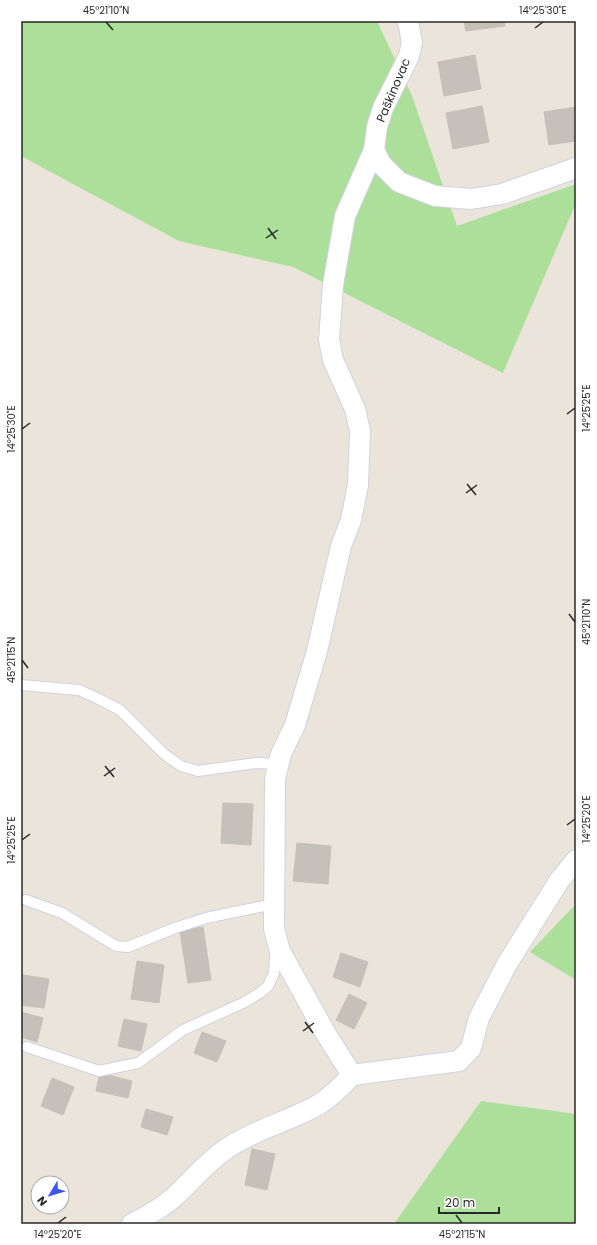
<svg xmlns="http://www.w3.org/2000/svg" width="597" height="1245" font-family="Poppins,sans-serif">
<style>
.green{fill:#acdf99}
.building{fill:#c5c1ba;stroke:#c5c0b4}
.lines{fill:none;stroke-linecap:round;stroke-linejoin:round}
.service-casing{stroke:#d0d2e1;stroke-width:12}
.minor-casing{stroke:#d0d2e1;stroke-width:22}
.service{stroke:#fff;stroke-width:10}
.minor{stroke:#fff;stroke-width:20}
.ticks{fill:none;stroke:#282828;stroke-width:1.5}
.labels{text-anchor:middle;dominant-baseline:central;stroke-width:3.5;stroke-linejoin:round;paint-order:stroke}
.street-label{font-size:12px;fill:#282828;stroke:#fff}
.neatline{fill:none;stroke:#282828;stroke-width:1.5}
.ticks-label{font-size:10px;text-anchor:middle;fill:#282828}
</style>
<rect width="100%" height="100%" fill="#eae4da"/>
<g class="green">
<polygon points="21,21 377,21 412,96 457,226 576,184 576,203 503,373 293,267 179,241 21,156"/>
<polygon points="576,904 576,980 530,952"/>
<polygon points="481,1101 576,1114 576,1224 394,1224"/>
</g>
<g class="building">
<polygon points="464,21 504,21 505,26 466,31"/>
<polygon points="475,55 481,89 444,96 438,62"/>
<polygon points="482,106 489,142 453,149 446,113"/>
<polygon points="576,107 576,141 549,145 544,112"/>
<polygon points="223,803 253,804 251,845 221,843"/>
<polygon points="297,843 331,846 328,884 293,881"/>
<polygon points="203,927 211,980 188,983 180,931"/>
<polygon points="341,953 368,962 360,987 333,977"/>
<polygon points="137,961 164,965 159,1003 131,999"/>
<polygon points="23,975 49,979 44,1008 21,1005"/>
<polygon points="349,994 367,1003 354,1029 336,1020"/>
<polygon points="21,1012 43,1018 37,1042 21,1037"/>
<polygon points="124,1019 147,1024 141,1051 118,1046"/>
<polygon points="202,1032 226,1041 217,1062 194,1053"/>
<polygon points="100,1073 132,1081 128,1098 96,1091"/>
<polygon points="52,1078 74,1087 63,1115 41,1106"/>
<polygon points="146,1109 173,1117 167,1135 141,1127"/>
<polygon points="252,1149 275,1154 267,1190 245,1185"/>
</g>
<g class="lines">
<defs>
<g id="service">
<polyline points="21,685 79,690 97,698 120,710 164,754 181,766 198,771 256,763 279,764"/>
<polyline points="26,900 62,913 116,946 128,947 175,928 206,918 274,904"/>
<polyline points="27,1047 99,1071 138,1063 183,1030 243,1003 260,993 268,986 274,973 275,957 280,951"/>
</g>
<g id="minor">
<polyline points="408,21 412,43 409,56 383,108 377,127 374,150 381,164 399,182 435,196 471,199 502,194 576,168"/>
<polyline points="374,150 345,216 333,285 329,340 333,360 355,409 360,431 358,485 351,520 341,546 317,651 295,725 281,754 275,779 274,929 280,951 326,1034 352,1075 459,1061 471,1048 479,1018 507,964 559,881 576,860"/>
<path d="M 132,1224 C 146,1216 161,1209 173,1198 C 192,1181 207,1161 229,1147 C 257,1129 289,1121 318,1105 C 331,1097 342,1086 352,1075"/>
</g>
</defs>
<use href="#service" class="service-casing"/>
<use href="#minor" class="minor-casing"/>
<use href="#service" class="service"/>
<use href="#minor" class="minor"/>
</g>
<path class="ticks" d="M 106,22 L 113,30M 535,28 L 543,22M 268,228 L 276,239M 266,238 L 278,230M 567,414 L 575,408M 22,429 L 30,423M 467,484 L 476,495M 466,493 L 477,485M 569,614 L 575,622M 22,660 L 28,668M 105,766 L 114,777M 104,776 L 115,768M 567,825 L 575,819M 22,840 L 30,834M 305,1022 L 313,1033M 303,1031 L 314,1023M 456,1215 L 462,1223M 58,1223 L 66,1217"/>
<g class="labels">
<g class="street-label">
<text transform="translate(393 90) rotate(-67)">Paškinovac</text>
</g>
</g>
<rect width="597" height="1245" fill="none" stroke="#ffffff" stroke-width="44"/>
<g transform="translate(50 1195) rotate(232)"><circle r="19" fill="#ffffff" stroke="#a9a9a9"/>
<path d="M0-3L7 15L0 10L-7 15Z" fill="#4157f1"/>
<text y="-6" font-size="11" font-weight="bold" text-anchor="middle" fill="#282828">N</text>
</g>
<path d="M439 1207v6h60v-6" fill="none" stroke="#282828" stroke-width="2"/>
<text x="445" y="1207" font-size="12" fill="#282828" stroke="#ffffff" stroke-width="3" paint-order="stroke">20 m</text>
<rect x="22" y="22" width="553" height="1201" class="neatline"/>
<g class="ticks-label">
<text x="106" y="14">45°21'10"N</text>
<text x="543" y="14">14°25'30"E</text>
<text transform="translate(586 408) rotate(-90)" y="4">14°25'25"E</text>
<text transform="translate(11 429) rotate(-90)" y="4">14°25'30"E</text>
<text transform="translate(586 622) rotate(-90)" y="4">45°21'10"N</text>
<text transform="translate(11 660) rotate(-90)" y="4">45°21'15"N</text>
<text transform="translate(586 819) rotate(-90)" y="4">14°25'20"E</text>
<text transform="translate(11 840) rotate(-90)" y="4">14°25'25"E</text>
<text x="58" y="1238">14°25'20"E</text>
<text x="462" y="1238">45°21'15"N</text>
</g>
</svg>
